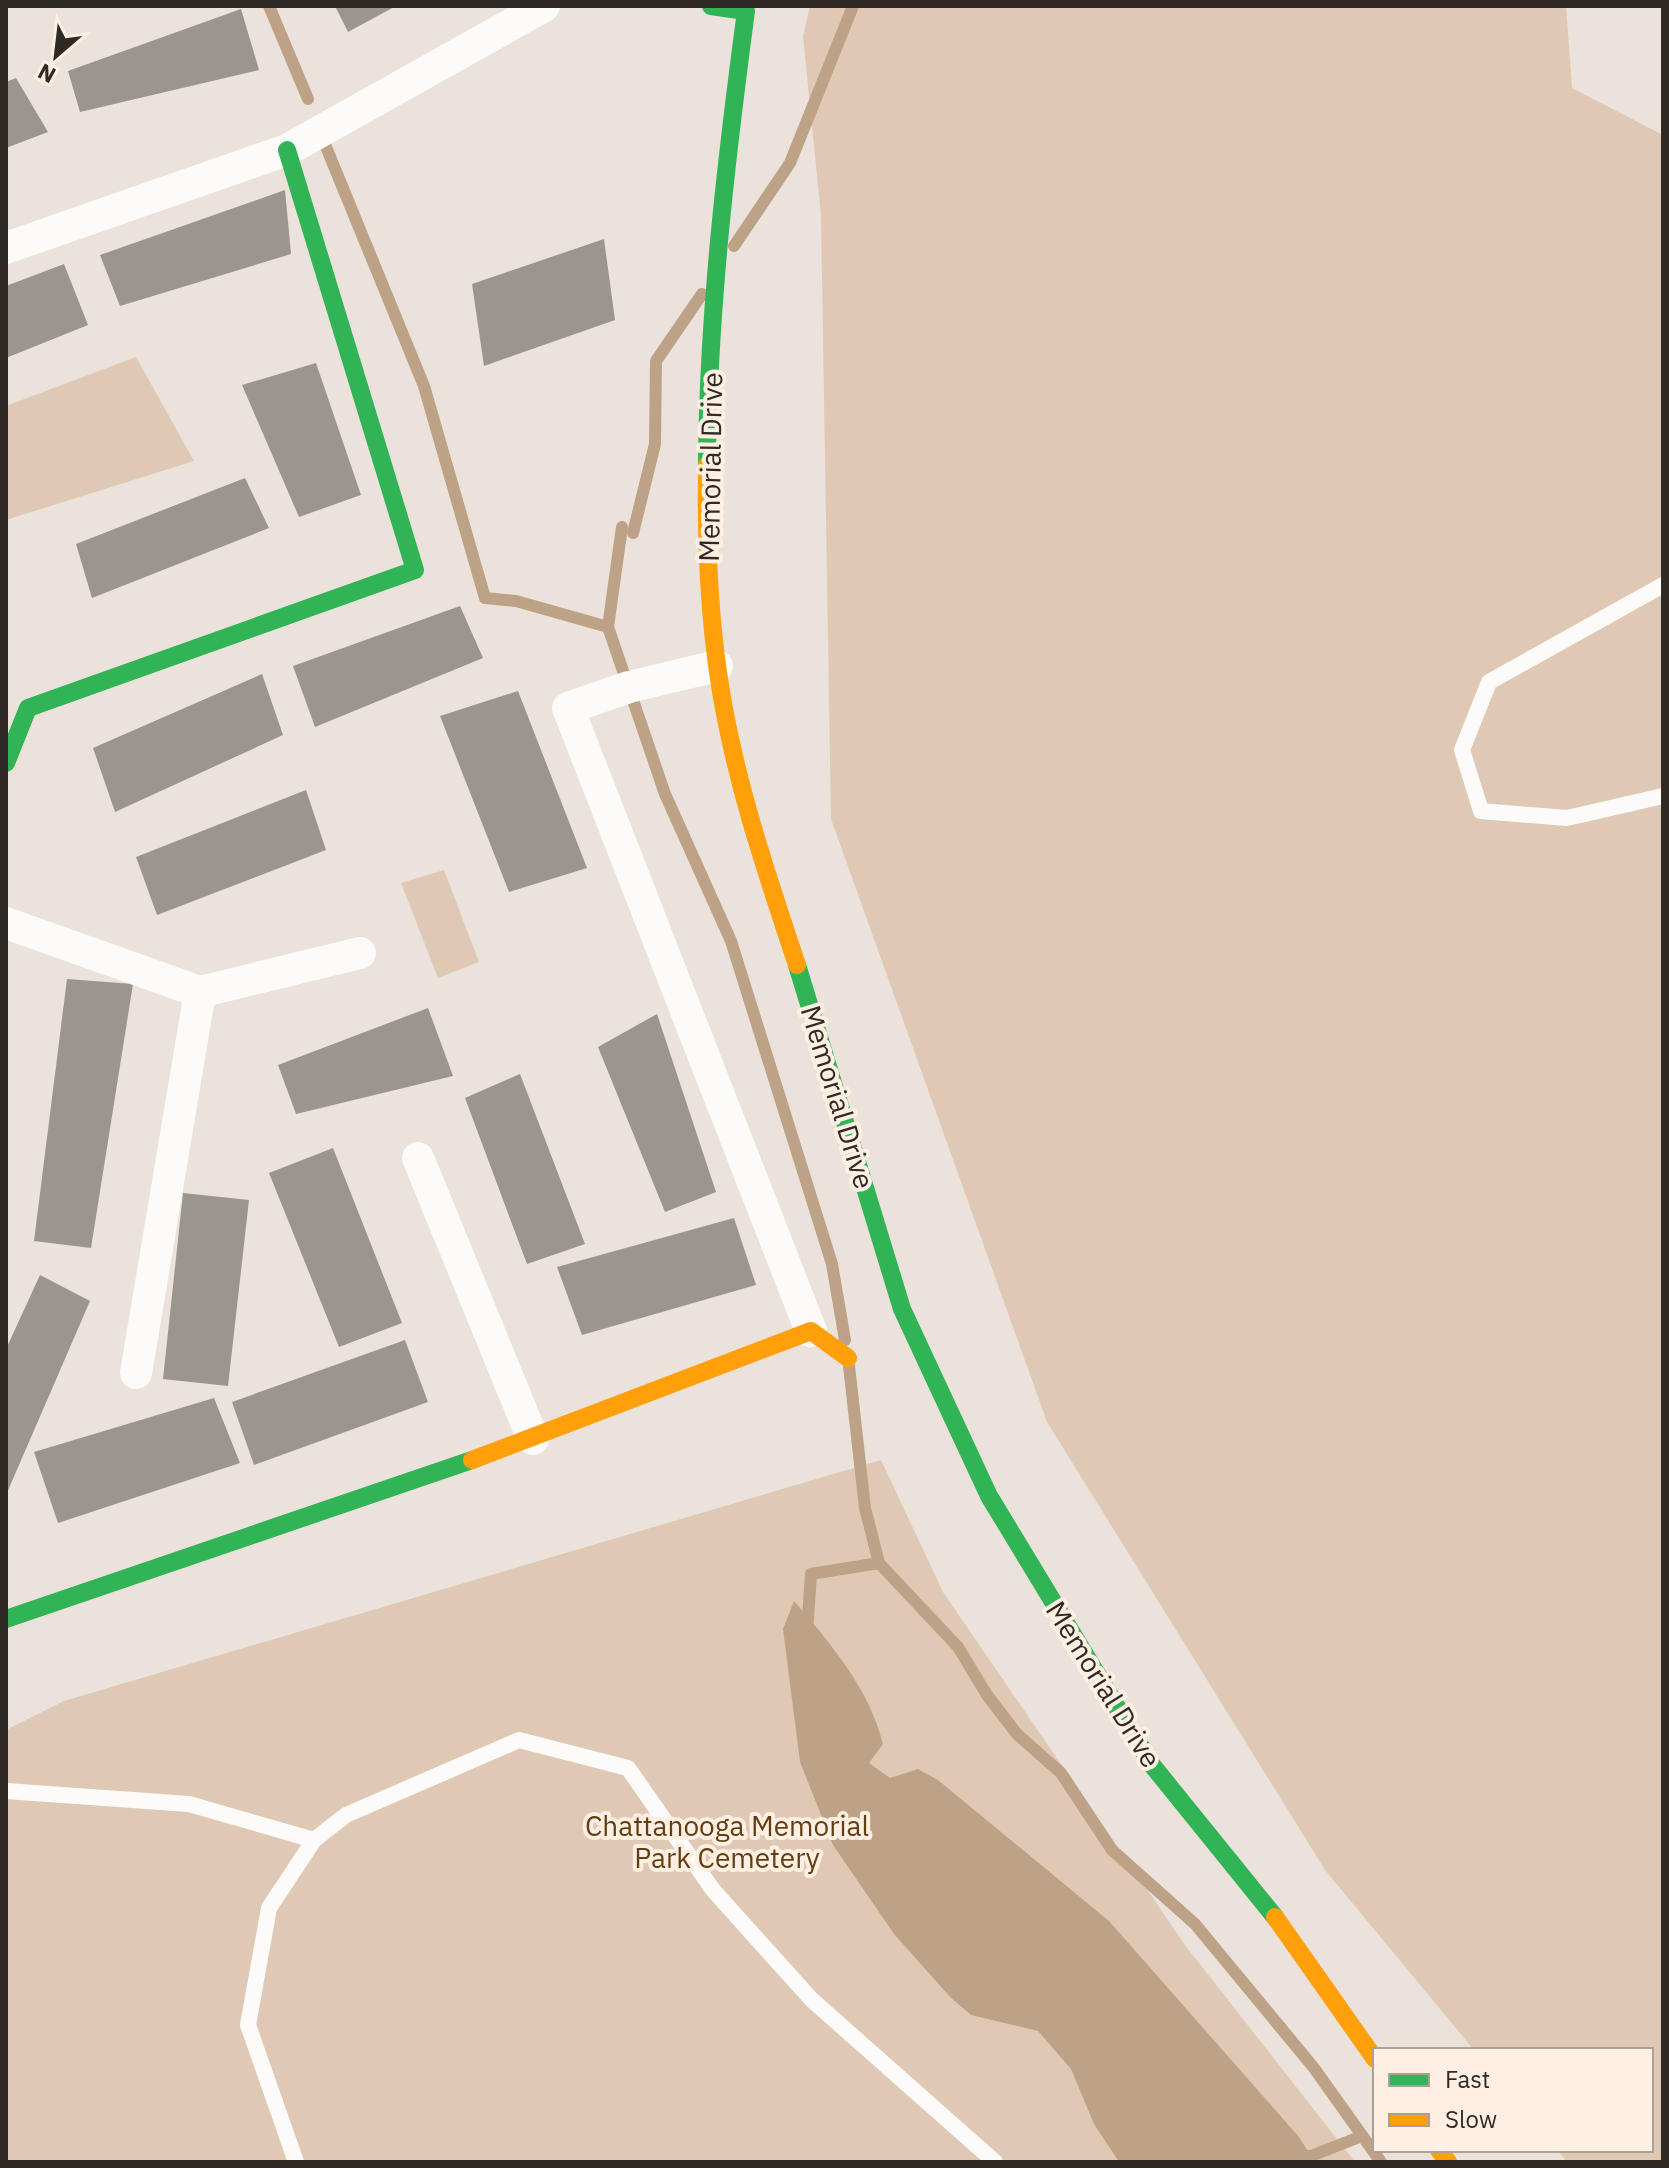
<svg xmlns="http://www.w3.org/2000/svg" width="1669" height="2168" font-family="'IBM Plex Sans',sans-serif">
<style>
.green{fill:#e0c9b4}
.water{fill:#bea287}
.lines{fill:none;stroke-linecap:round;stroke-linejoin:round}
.stream{stroke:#bea287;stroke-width:12}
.building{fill:#9b9590}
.lane{stroke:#fcfbfa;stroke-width:16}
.street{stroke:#fcfbfa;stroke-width:32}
.fast{stroke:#30b455;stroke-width:18}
.slow{stroke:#ff9f0a;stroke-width:18}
.labels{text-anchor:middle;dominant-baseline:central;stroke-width:8;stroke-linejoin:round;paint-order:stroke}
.street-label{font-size:28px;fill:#2f2a25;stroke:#feefe2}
.park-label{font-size:28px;fill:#643e13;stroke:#feefe2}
</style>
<rect width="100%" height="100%" fill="#eae2db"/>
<g class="green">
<polygon points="810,6 1566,6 1572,88 1663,135 1663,2162 1567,2162 1557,2150 1651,2150 1651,2050 1474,2050 1325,1870 1047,1422 831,819 821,216 803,36"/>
<polygon points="136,357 194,461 6,520 6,406"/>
<polygon points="444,870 479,962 438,978 401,883"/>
<polygon points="881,1460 943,1592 1185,1945 1355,2162 6,2162 6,1730 64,1701"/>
</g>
<path class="water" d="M 794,1601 C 831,1644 869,1688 883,1744 L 869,1763 L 890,1778 L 918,1769 L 938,1780 L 1109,1921 L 1299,2137 L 1311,2156 L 1310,2162 L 1119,2162 L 1094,2124 L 1071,2069 L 1038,2031 L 971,2015 L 951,1998 L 894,1934 L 833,1845 L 800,1762 L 783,1629 Z"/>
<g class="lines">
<g class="stream">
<polyline points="269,6 308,99"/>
<polyline points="322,137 424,386 485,598 516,601 608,627"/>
<polyline points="734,246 790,163 853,6"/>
<polyline points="622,527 608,627 665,794 731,941 832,1264 845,1340"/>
<polyline points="633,533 655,444 656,361 702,294"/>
<polyline points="849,1366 865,1508 879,1563 958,1647 987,1695 1017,1734 1061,1773 1112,1850 1195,1924 1314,2068 1381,2162"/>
<polyline points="807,1632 811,1574 879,1563"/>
<polyline points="1297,2156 1311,2156 1362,2136"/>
</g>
</g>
<g class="building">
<polygon points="335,6 396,6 348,32"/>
<polygon points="241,9 259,70 80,112 68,71"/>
<polygon points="16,78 48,132 6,148 6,82"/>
<polygon points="285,190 291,254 120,306 100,255"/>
<polygon points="604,239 615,320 484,366 472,284"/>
<polygon points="64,264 88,325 6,358 6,286"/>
<polygon points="316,363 361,495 299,517 242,385"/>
<polygon points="245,478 269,528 92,598 76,544"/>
<polygon points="460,606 483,658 315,727 293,666"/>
<polygon points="262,674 283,735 115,812 93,748"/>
<polygon points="518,691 587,868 509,892 440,716"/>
<polygon points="306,790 326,850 157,915 136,857"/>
<polygon points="67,979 133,984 91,1248 34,1241"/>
<polygon points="428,1008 453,1076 296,1114 278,1065"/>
<polygon points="657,1014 716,1192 665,1212 598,1047"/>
<polygon points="520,1074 585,1244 527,1264 465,1098"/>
<polygon points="333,1148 402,1323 339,1347 269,1173"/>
<polygon points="183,1193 249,1200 228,1386 163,1379"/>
<polygon points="734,1218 756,1285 582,1335 557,1267"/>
<polygon points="40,1275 90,1301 6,1495 6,1349"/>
<polygon points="405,1340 428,1402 254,1465 232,1402"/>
<polygon points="214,1398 240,1463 58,1523 34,1452"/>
</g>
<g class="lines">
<g class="lane">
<polyline points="1663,585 1489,682 1462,750 1481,811 1567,818 1663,796"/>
<polyline points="6,1791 189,1804 314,1840"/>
<polyline points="296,2162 248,2025 269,1908 314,1840 346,1815 519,1740 628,1768 713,1890 812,2000 995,2162"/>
</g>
<g class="street">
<polyline points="6,248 287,150 544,6"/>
<polyline points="717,666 629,687 568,708 811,1331"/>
<polyline points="6,923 200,992 360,953"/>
<polyline points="418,1158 533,1439"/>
<polyline points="136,1373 200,992"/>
</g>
<g class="fast">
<path d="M 707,465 C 708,314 726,161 746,11 L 711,6"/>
<polyline points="6,763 28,708 415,570 287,150"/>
<polyline points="797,965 902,1309 989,1496 1152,1765 1275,1917"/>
<polyline points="6,1619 472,1460"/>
</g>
<g class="slow">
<path d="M 707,465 C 706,534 708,603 718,672 C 732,772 765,869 797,965"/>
<polyline points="472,1460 811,1331 848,1358"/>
<polyline points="1275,1917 1375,2059"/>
<polyline points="1439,2150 1448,2162"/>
</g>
</g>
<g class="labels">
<g class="street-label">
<text transform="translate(710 467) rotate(-89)">Memorial Drive</text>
<text transform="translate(838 1097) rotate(73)">Memorial Drive</text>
<text transform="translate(1104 1684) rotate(58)">Memorial Drive</text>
</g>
<g class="park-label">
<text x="727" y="1825">Chattanooga Memorial<tspan x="727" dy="32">Park Cemetery</tspan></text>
</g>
</g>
<rect width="1669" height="2168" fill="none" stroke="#2f2a25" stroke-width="16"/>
<rect x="1373" y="2048" width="280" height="104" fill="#feefe2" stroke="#aba096" stroke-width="2"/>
<rect x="1389" y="2074" width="40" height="12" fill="#30b455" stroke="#aba096" stroke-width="2"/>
<text x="1445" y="2088" font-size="24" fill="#2f2a25">Fast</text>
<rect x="1389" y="2114" width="40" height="12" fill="#ff9f0a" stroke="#aba096" stroke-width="2"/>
<text x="1445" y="2128" font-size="24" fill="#2f2a25">Slow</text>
<g transform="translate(56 56) rotate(208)" stroke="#feefe2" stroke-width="6" paint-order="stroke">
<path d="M0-6L14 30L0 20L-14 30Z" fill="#2f2a25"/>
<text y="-12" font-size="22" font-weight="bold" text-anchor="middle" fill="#2f2a25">N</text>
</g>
</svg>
